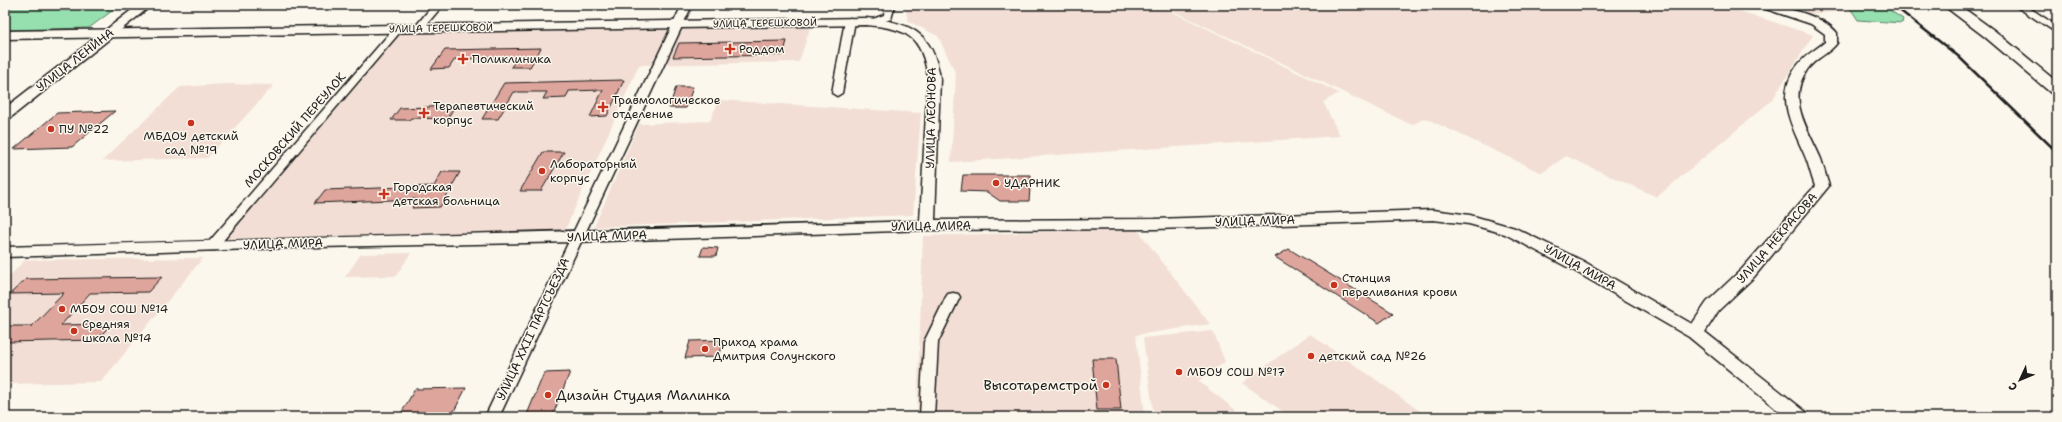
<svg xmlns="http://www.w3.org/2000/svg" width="2062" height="422" font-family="'Shantell Sans',sans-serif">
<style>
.built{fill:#f2ded4}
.green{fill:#96dfae;stroke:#597e65}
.building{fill:#dea59c;stroke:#1c1c1c}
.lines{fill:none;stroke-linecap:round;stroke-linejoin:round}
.minor-casing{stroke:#1c1c1c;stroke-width:3}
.tertiary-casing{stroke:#1c1c1c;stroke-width:3}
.secondary-casing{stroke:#1c1c1c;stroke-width:3}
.primary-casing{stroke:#1c1c1c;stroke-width:3}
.minor{fill:#fbf7ec;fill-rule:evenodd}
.tertiary{fill:#fbf7ec;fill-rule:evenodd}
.secondary{fill:#fbf7ec;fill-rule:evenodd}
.primary{fill:#fbf7ec;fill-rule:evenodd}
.rail{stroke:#1c1c1c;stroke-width:2.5}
.poi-dot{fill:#c8321e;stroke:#fbf7ec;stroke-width:1.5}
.labels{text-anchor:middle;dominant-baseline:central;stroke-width:3;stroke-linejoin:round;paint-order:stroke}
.far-street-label{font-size:10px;fill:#1c1c1c;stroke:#fbf7ec}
.poi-label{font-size:12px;fill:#1c1c1c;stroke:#fbf7ec;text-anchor:start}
.street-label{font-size:12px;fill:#1c1c1c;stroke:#fbf7ec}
.near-poi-label{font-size:14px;fill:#1c1c1c;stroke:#fbf7ec;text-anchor:end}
</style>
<rect width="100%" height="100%" fill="#fbf7ec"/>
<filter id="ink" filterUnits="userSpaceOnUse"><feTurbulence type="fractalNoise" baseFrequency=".025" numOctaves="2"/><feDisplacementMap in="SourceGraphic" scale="8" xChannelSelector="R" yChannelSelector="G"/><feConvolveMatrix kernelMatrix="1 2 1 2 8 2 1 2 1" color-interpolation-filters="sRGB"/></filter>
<g filter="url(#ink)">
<g class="built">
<polygon points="1158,5 1339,93 1323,102 1340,136 951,162 956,74 938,36 908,21 905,6"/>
<polygon points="1161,5 1721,5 1813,35 1772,100 1657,197 1566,156 1542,173 1425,118 1412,125"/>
<polygon points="1789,5 1840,5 1844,11 1811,14"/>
<polygon points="810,28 799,62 639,65 565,230 226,239 402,32"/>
<polygon points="225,84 274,85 207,158 102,161 180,87"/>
<polygon points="719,100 921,113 913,215 594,227 639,124 710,121"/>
<polygon points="1137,229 1210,324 1136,335 1145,417 917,417 923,236"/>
<polygon points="411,253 396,276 345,277 361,254"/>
<polygon points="203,258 101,382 5,384 5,281 25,260"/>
<polygon points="1213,331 1225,362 1198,381 1245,417 1154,417 1143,338"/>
<polygon points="1310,334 1375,379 1428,417 1291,417 1242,383"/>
</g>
<g class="green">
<polygon points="5,5 120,5 89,28 5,30"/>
<polygon points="1848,5 1882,5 1903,19 1902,23 1858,20"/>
</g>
<g class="building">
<polygon points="787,41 783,55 673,57 679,43"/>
<polygon points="541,48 530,67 511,67 517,58 455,59 449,68 431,69 445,50"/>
<polygon points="624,80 607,116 590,117 603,90 569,91 566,98 543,99 547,92 514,92 498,119 482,119 504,83"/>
<polygon points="676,87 693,87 686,108 669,108"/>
<polygon points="455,106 447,119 411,118 409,120 391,120 400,108"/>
<polygon points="115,111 72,147 14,149 57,113"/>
<polygon points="543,152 564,152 541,191 520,191"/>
<polygon points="442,172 460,172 440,207 412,208 417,199 315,203 325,190 434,186"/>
<polygon points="963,175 1031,175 1029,201 1000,201 987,192 961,191"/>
<polygon points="703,247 718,248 716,256 700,256"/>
<polygon points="1289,249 1393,313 1379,323 1275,257"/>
<polygon points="162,277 148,292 90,293 61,325 111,324 97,340 5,342 5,326 32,326 64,293 10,294 26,279"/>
<polygon points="724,340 719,357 685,358 690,341"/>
<polygon points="1092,359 1116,359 1121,410 1097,410"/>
<polygon points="570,372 552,417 526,417 544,373"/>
<polygon points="466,388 451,417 399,417 415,389"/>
</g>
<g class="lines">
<defs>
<g id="minor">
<polygon points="433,5 443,5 421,31 415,31 415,27"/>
<polygon points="682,5 692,5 499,417 485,417"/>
<polygon points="885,5 895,5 891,19 876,24 873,23 873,19 884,15"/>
<polygon points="2014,5 2025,5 2057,26 2057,33"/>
<polygon points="850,18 855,21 842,93 837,96 832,93 845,21"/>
<polygon points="398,26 403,29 401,31 215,250 207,250 205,247 207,244 395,27"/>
<polygon points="953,293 958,294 960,297 938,342 934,417 920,417 924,342 946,297 948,294"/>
</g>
<path id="tertiary" d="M 1758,5 C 1779,5 1824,15 1837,33 L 1837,43 C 1829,54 1815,58 1807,70 C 1786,101 1809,130 1821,159 C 1824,168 1826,177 1829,186 L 1754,277 L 1719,310 L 1705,332 L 1806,412 L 1808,417 L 1786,417 L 1689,337 L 1571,269 L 1505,234 L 1469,224 L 1433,220 L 1155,229 L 927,230 L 575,242 L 317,247 L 5,257 L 5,247 C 310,237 615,231 920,221 L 928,78 C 922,36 907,28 866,25 L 5,39 L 5,31 L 866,18 C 910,22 933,32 940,78 L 935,220 L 1155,219 L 1433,210 L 1470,215 L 1515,228 L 1583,261 L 1692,324 L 1707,302 L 1742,269 L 1815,186 C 1811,176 1809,165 1805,156 C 1792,126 1774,97 1797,66 C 1804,56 1815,50 1825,42 L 1825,34 L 1811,24 L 1760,7 Z"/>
<polygon id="secondary" points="138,5 152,5 10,118 5,120 5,108"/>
<polygon id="primary" points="1943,5 1959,5 1995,31 2057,82 2057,95 2051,93 1985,37"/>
</defs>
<use href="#minor" class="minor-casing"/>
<use href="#tertiary" class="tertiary-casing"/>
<use href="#secondary" class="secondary-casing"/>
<use href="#primary" class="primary-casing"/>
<use href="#minor" class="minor"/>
<use href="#tertiary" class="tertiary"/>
<use href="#secondary" class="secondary"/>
<use href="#primary" class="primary"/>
<polyline class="rail" points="1893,5 1958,56 2057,152"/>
</g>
</g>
<g class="poi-dot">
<path d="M728 43h4v4h4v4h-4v4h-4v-4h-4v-4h4z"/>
<path d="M461 53h4v4h4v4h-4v4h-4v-4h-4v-4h4z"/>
<path d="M601 101h4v4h4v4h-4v4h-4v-4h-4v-4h4z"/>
<path d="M422 107h4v4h4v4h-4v4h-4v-4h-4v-4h4z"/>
<circle cx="191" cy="123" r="4"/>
<circle cx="51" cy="129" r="4"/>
<circle cx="542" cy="171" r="4"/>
<circle cx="996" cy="183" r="4"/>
<path d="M382 188h4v4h4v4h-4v4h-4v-4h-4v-4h4z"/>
<circle cx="1334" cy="285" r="4"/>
<circle cx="62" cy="309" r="4"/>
<circle cx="74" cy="331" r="4"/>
<circle cx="705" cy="349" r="4"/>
<circle cx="1311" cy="356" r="4"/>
<circle cx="1179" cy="372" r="4"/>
<circle cx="1106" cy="385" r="4"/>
<circle cx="548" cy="395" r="4"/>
</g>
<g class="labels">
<g class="far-street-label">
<text transform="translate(765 23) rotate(-1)">УЛИЦА ТЕРЕШКОВОЙ</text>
<text transform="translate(441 28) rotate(-1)">УЛИЦА ТЕРЕШКОВОЙ</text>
</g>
<g class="poi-label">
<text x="739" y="49">Роддом</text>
<text x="472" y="59">Поликлиника</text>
<text x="612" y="100">Травмологическое<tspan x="612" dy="14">отделение</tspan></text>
<text x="433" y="106">Терапевтический<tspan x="433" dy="14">корпус</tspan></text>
<text x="59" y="129">ПУ №22</text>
<text x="191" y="136" text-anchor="middle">МБДОУ детский<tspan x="191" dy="14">сад №19</tspan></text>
<text x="550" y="164">Лабораторный<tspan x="550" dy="14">корпус</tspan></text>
<text x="1004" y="183">УДАРНИК</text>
<text x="393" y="187">Городская<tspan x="393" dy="14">детская больница</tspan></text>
<text x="1342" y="278">Станция<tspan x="1342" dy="14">переливания крови</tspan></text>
<text x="70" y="309">МБОУ СОШ №14</text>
<text x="82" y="324">Средняя<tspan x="82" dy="14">школа №14</tspan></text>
<text x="713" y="342">Приход храма<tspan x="713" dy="14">Дмитрия Солунского</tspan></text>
<text x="1319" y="356">детский сад №26</text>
<text x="1187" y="372">МБОУ СОШ №17</text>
</g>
<g class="street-label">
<text transform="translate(75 60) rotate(-38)">УЛИЦА ЛЕНИНА</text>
<text transform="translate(931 118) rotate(-89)">УЛИЦА ЛЕОНОВА</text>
<text transform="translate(295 130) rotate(-49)">МОСКОВСКИЙ ПЕРЕУЛОК</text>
<text transform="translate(1255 221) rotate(-2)">УЛИЦА МИРА</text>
<text transform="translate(931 226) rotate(-1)">УЛИЦА МИРА</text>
<text transform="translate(607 236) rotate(-2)">УЛИЦА МИРА</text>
<text transform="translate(1777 238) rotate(-49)">УЛИЦА НЕКРАСОВА</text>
<text transform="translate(283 244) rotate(-2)">УЛИЦА МИРА</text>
<text transform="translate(1580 267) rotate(29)">УЛИЦА МИРА</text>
<text transform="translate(533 329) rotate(-65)">УЛИЦА XXII ПАРТСЪЕЗДА</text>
</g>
<g class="near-poi-label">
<text x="1098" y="385">Высотаремстрой</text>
<text x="556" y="395" text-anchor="start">Дизайн Студия Малинка</text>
</g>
</g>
<rect width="2062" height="422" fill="none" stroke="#fbf7ec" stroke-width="20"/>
<rect x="10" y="10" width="2042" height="402" fill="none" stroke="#1c1c1c" stroke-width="1.5" filter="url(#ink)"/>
<g transform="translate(2020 380) rotate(226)" stroke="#fbf7ec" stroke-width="3" paint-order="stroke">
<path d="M0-3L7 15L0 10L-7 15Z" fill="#1c1c1c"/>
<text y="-6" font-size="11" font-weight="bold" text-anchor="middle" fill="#1c1c1c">С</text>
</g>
</svg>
